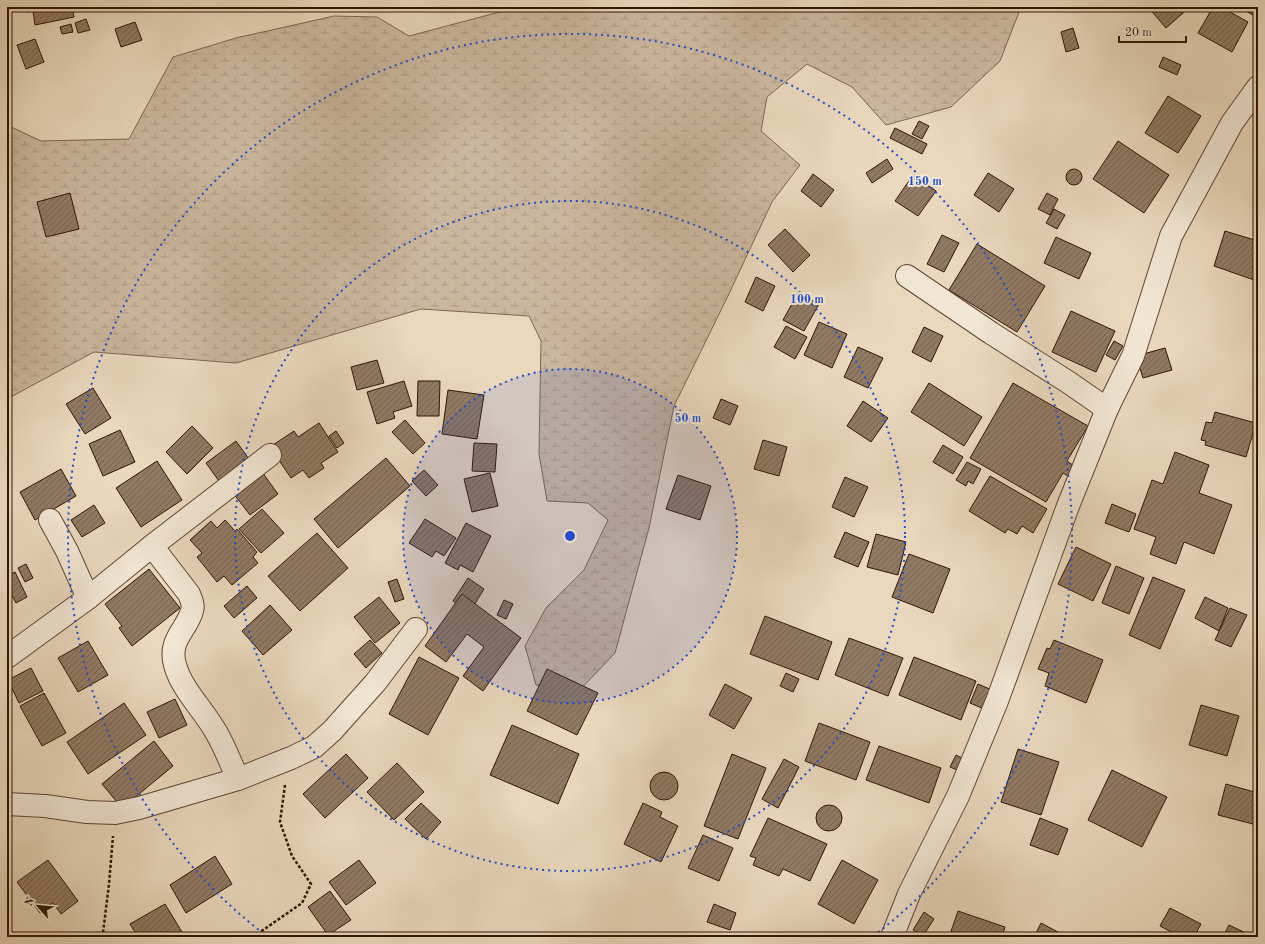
<svg xmlns="http://www.w3.org/2000/svg" width="1265" height="944" font-family="'Old Standard TT',serif">
<style>
.wetland{fill:url(#wetland-marsh);stroke:#7e6651}
.building{fill:url(#building-hatch);stroke:#311504}
.lines{fill:none;stroke-linecap:round;stroke-linejoin:round}
.minor-casing{stroke:#5f4632;stroke-width:24}
.path{stroke:#311504;stroke-width:2.5;stroke-dasharray:3 2;stroke-linecap:butt}
.minor{stroke:#f1e6d4;stroke-width:22}
.ring{fill:none;stroke:#1d4ed8;stroke-width:2;stroke-dasharray:2 4}
.centre{fill:#1d4ed8;stroke:#f1e6d4;stroke-width:2}
.ring-label{font-size:12px;text-anchor:middle;font-weight:bold;fill:#1d4ed8;stroke:#f1e6d4;stroke-width:4;stroke-linejoin:round;paint-order:stroke}
</style>
<defs>
<pattern id="wetland-marsh" width="20" height="14" patternUnits="userSpaceOnUse"><rect width="20" height="14" fill="#cbb79e"/><path d="M1 5h8M5 5V1M11 12h8M15 12V8" fill="none" stroke="#af9c86"/></pattern>
<pattern id="building-hatch" width="6" height="6" patternUnits="userSpaceOnUse"><rect width="6" height="6" fill="#917a64"/><path d="M-1 1l2-2M0 6l6-6M5 7l2-2" fill="none" stroke="#776350"/></pattern>
</defs>
<rect width="100%" height="100%" fill="#ead8bd"/>
<filter id="stains"><feTurbulence type="fractalNoise" baseFrequency=".005" numOctaves="4"/><feColorMatrix values="0 0 0 0 .2 0 0 0 0 .09 0 0 0 0 .02 0 0 0 .5 -.17"/></filter>
<radialGradient id="worn" r=".72"><stop offset=".6" stop-color="#630" stop-opacity="0"/><stop offset="1" stop-color="#630" stop-opacity=".3"/></radialGradient>
<polygon class="wetland" points="508,7 1021,7 1000,61 951,107 886,125 852,87 807,64 767,97 761,131 800,165 772,202 727,298 674,406 649,528 615,653 574,696 536,685 525,646 546,608 584,570 608,520 588,503 547,501 539,454 541,341 529,316 421,309 236,363 94,352 7,399 7,125 41,141 129,139 173,57 236,38 334,16 377,17 409,36 507,10"/>
<g class="building">
<polygon points="26,7 72,7 74,17 35,25 33,11 27,12"/>
<polygon points="1148,7 1190,7 1166,28"/>
<polygon points="1213,7 1221,7 1248,22 1232,52 1198,33"/>
<polygon points="1239,7 1258,7 1258,18"/>
<polygon points="86,19 90,30 78,33 75,23"/>
<polygon points="135,22 142,40 121,47 115,29"/>
<polygon points="71,24 73,32 62,34 60,27"/>
<polygon points="1073,28 1079,48 1066,52 1061,32"/>
<polygon points="35,39 44,62 26,69 17,45"/>
<polygon points="1163,57 1181,65 1177,75 1159,67"/>
<polygon points="1168,96 1201,116 1178,153 1145,133"/>
<polygon points="919,121 929,126 922,139 912,134"/>
<polygon points="895,128 927,144 922,154 890,138"/>
<polygon points="1118,141 1169,175 1144,213 1093,179"/>
<polygon points="887,159 893,169 872,183 866,173"/>
<circle cx="1074" cy="177" r="8"/>
<polygon points="988,173 1014,189 999,212 974,195"/>
<polygon points="813,174 834,190 821,207 801,191"/>
<polygon points="913,175 936,191 918,216 895,201"/>
<polygon points="70,193 79,229 46,237 37,202"/>
<polygon points="1047,193 1058,199 1050,215 1038,209"/>
<polygon points="1054,209 1065,215 1057,229 1046,223"/>
<polygon points="785,229 810,255 793,272 768,245"/>
<polygon points="1225,231 1258,241 1257,281 1214,266"/>
<polygon points="942,235 959,243 944,272 927,264"/>
<polygon points="1056,237 1091,253 1079,279 1044,263"/>
<polygon points="977,244 1045,286 1017,332 949,290"/>
<polygon points="756,277 775,286 763,311 745,302"/>
<polygon points="798,293 819,304 804,331 783,320"/>
<polygon points="1071,311 1115,331 1096,372 1052,352"/>
<polygon points="819,322 847,334 832,368 804,355"/>
<polygon points="786,326 807,337 795,359 774,347"/>
<polygon points="924,327 943,336 931,362 912,352"/>
<polygon points="1114,341 1123,346 1115,360 1106,355"/>
<polygon points="858,347 883,358 868,388 844,377"/>
<polygon points="1165,348 1172,370 1143,378 1136,356"/>
<polygon points="377,360 384,383 357,390 351,367"/>
<polygon points="404,381 412,406 393,412 395,418 377,424 367,392"/>
<polygon points="418,381 440,381 439,416 417,416"/>
<polygon points="929,383 982,417 964,446 911,412"/>
<polygon points="1013,383 1088,426 1067,461 1074,466 1068,476 1063,473 1046,502 970,458"/>
<polygon points="93,388 111,418 85,434 66,404"/>
<polygon points="448,390 484,395 477,439 442,434"/>
<polygon points="721,399 738,406 730,425 713,418"/>
<polygon points="863,401 888,418 871,442 847,426"/>
<polygon points="1215,412 1256,423 1246,457 1205,445 1206,441 1201,440 1206,422 1212,423"/>
<polygon points="405,420 425,443 413,454 392,432"/>
<polygon points="319,423 338,452 321,463 324,468 309,478 303,470 291,478 270,447 294,431 298,437"/>
<polygon points="192,426 213,448 187,474 166,452"/>
<polygon points="120,430 135,462 103,476 89,444"/>
<polygon points="336,431 344,443 337,448 329,436"/>
<polygon points="763,440 787,447 779,476 754,469"/>
<polygon points="236,441 254,466 224,488 206,463"/>
<polygon points="474,443 497,444 495,472 472,471"/>
<polygon points="943,445 963,457 953,474 933,462"/>
<polygon points="1175,452 1209,465 1199,493 1232,505 1214,554 1184,542 1176,564 1150,554 1156,537 1134,529 1152,480 1163,484"/>
<polygon points="386,458 410,486 338,548 314,519"/>
<polygon points="157,461 182,500 141,527 116,488"/>
<polygon points="967,462 981,469 973,484 968,481 966,486 956,480"/>
<polygon points="1254,464 1258,464 1258,487"/>
<polygon points="61,469 76,496 35,520 20,492"/>
<polygon points="424,470 438,485 426,496 412,481"/>
<polygon points="262,472 278,494 250,515 233,493"/>
<polygon points="490,473 498,506 472,512 464,479"/>
<polygon points="678,475 711,486 700,520 666,509"/>
<polygon points="990,476 1047,509 1033,533 1022,526 1017,534 1008,529 1005,533 969,511"/>
<polygon points="845,477 868,487 854,517 832,507"/>
<polygon points="1112,504 1136,514 1129,532 1105,523"/>
<polygon points="94,505 105,523 82,537 71,520"/>
<polygon points="262,509 284,533 261,553 239,529"/>
<polygon points="425,519 456,538 444,556 436,551 432,557 409,543"/>
<polygon points="225,520 235,531 237,529 257,552 253,557 258,563 232,585 224,576 217,582 197,557 202,553 190,540 211,521 217,528"/>
<polygon points="466,523 491,536 473,572 460,565 458,570 445,563"/>
<polygon points="845,532 869,542 858,567 834,557"/>
<polygon points="317,533 348,568 300,611 268,576"/>
<polygon points="876,534 906,542 898,575 867,567"/>
<polygon points="1076,547 1111,564 1093,601 1058,584"/>
<polygon points="909,554 950,569 933,613 892,597"/>
<polygon points="26,564 33,578 25,582 18,568"/>
<polygon points="1116,566 1144,578 1129,614 1102,603"/>
<polygon points="149,569 180,608 132,646 119,628 122,626 105,604"/>
<polygon points="15,572 27,597 16,603 7,586 7,576"/>
<polygon points="1153,577 1185,590 1160,649 1129,635"/>
<polygon points="468,578 484,589 470,612 453,601"/>
<polygon points="397,579 404,599 395,602 388,582"/>
<polygon points="247,586 257,598 234,618 224,606"/>
<polygon points="462,594 521,638 483,691 463,676 484,647 467,634 446,662 425,646"/>
<polygon points="379,597 400,623 375,643 354,617"/>
<polygon points="1205,597 1228,608 1219,631 1195,618"/>
<polygon points="504,600 513,604 506,619 497,615"/>
<polygon points="270,605 292,630 263,655 242,631"/>
<polygon points="1230,608 1247,615 1231,647 1215,640"/>
<polygon points="765,616 832,642 818,680 750,654"/>
<polygon points="849,638 903,658 888,696 835,675"/>
<polygon points="370,640 382,653 366,668 354,654"/>
<polygon points="1054,640 1103,660 1086,703 1045,686 1049,673 1038,669 1047,648 1050,649"/>
<polygon points="88,641 108,675 78,692 58,658"/>
<polygon points="419,657 459,678 428,735 389,714"/>
<polygon points="914,657 976,681 961,720 899,695"/>
<polygon points="31,668 43,691 19,703 8,680"/>
<polygon points="547,669 598,693 577,735 527,711"/>
<polygon points="786,673 799,679 793,692 780,686"/>
<polygon points="725,684 752,698 734,729 709,715"/>
<polygon points="978,684 992,690 984,709 970,703"/>
<polygon points="44,693 66,733 42,746 20,706"/>
<polygon points="175,699 187,725 159,738 147,712"/>
<polygon points="124,703 146,735 88,774 67,742"/>
<polygon points="1201,705 1239,716 1227,756 1189,745"/>
<polygon points="819,723 870,742 856,780 805,761"/>
<polygon points="512,725 579,754 558,804 490,775"/>
<polygon points="154,741 173,766 122,808 102,784"/>
<polygon points="879,746 941,768 929,803 866,780"/>
<polygon points="1018,749 1059,762 1041,815 1001,802"/>
<polygon points="346,754 368,778 325,818 303,794"/>
<polygon points="732,754 766,768 738,839 704,826"/>
<polygon points="956,755 964,759 959,771 950,767"/>
<polygon points="784,759 799,767 778,808 762,799"/>
<polygon points="397,763 424,792 394,820 367,792"/>
<polygon points="1112,770 1167,797 1142,847 1088,820"/>
<circle cx="664" cy="786" r="14"/>
<polygon points="1226,784 1258,793 1258,806 1253,824 1218,815"/>
<polygon points="421,803 441,822 426,839 405,819"/>
<polygon points="643,803 662,812 660,817 678,826 661,862 624,844"/>
<circle cx="829" cy="818" r="13"/>
<polygon points="768,818 827,844 810,881 783,869 779,876 753,865 756,858 750,856"/>
<polygon points="1040,818 1068,829 1058,855 1030,845"/>
<polygon points="703,835 733,848 719,881 688,868"/>
<polygon points="215,856 232,884 186,913 170,885"/>
<polygon points="48,860 78,901 61,914 53,903 40,913 17,882"/>
<polygon points="359,860 376,883 346,905 329,882"/>
<polygon points="842,860 878,880 854,924 818,904"/>
<polygon points="330,891 351,920 328,935 308,907"/>
<polygon points="165,904 185,937 138,937 130,924"/>
<polygon points="714,904 736,913 730,930 707,922"/>
<polygon points="1170,908 1201,924 1194,937 1181,937 1160,926"/>
<polygon points="958,911 1005,927 1002,937 949,937"/>
<polygon points="924,912 934,919 923,936 913,930"/>
<polygon points="1041,923 1067,937 1034,937"/>
<polygon points="1229,925 1254,937 1223,937"/>
</g>
<g class="lines">
<defs>
<g id="minor">
<polyline points="907,276 991,333 1068,382 1107,409"/>
<polyline points="50,520 67,551 88,598"/>
<polyline points="152,546 270,455"/>
<path d="M 7,657 L 88,598 L 152,546 L 189,594 C 191,599 194,605 192,611 C 186,631 168,640 175,665 C 182,690 203,709 216,732 C 225,747 231,764 238,779"/>
<polyline points="7,804 45,806 87,812 115,813 139,808 238,779 291,758 314,747 332,731 375,683 416,629"/>
<polyline points="892,937 909,894 958,796 997,701 1068,506 1107,409 1133,356 1171,236 1232,123 1258,87"/>
</g>
</defs>
<use href="#minor" class="minor-casing"/>
<g class="path">
<polyline points="101,937 103,933 109,884 113,836"/>
<polyline points="253,937 302,903 311,884 292,856 280,822 285,785"/>
</g>
<use href="#minor" class="minor"/>
</g>
<circle cx="570" cy="536" r="167" fill="#1d4ed8" fill-opacity=".12"/>
<g class="ring">
<circle cx="570" cy="536" r="167"/>
<circle cx="570" cy="536" r="335"/>
<path d="M268 937A502 502 0 1 1 872 937"/>
</g>
<circle cx="570" cy="536" r="6" class="centre"/>
<g class="ring-label">
<text x="925" y="185">150 m</text>
<text x="807" y="303">100 m</text>
<text x="688" y="422">50 m</text>
</g>
<rect width="1265" height="944" fill="none" stroke="#ead8bd" stroke-width="24"/>
<rect x="8" y="8" width="1249" height="928" fill="none" stroke="#311504" stroke-width="2"/>
<rect x="12" y="12" width="1241" height="920" fill="none" stroke="#311504"/>
<g transform="translate(38 906) rotate(297)" stroke="#f1e6d4" stroke-width="3" paint-order="stroke">
<path d="M0-3L7 15L0 10L-7 15Z" fill="#311504"/>
<text y="-6" font-size="11" font-weight="bold" text-anchor="middle" fill="#311504">N</text>
</g>
<path d="M1119 36v6h67v-6" fill="none" stroke="#311504" stroke-width="2"/>
<text x="1125" y="36" font-size="12" fill="#311504" stroke="#f1e6d4" stroke-width="3" paint-order="stroke">20 m</text>
<rect width="100%" height="100%" filter="url(#stains)"/>
<rect width="100%" height="100%" fill="url(#worn)"/>
</svg>
